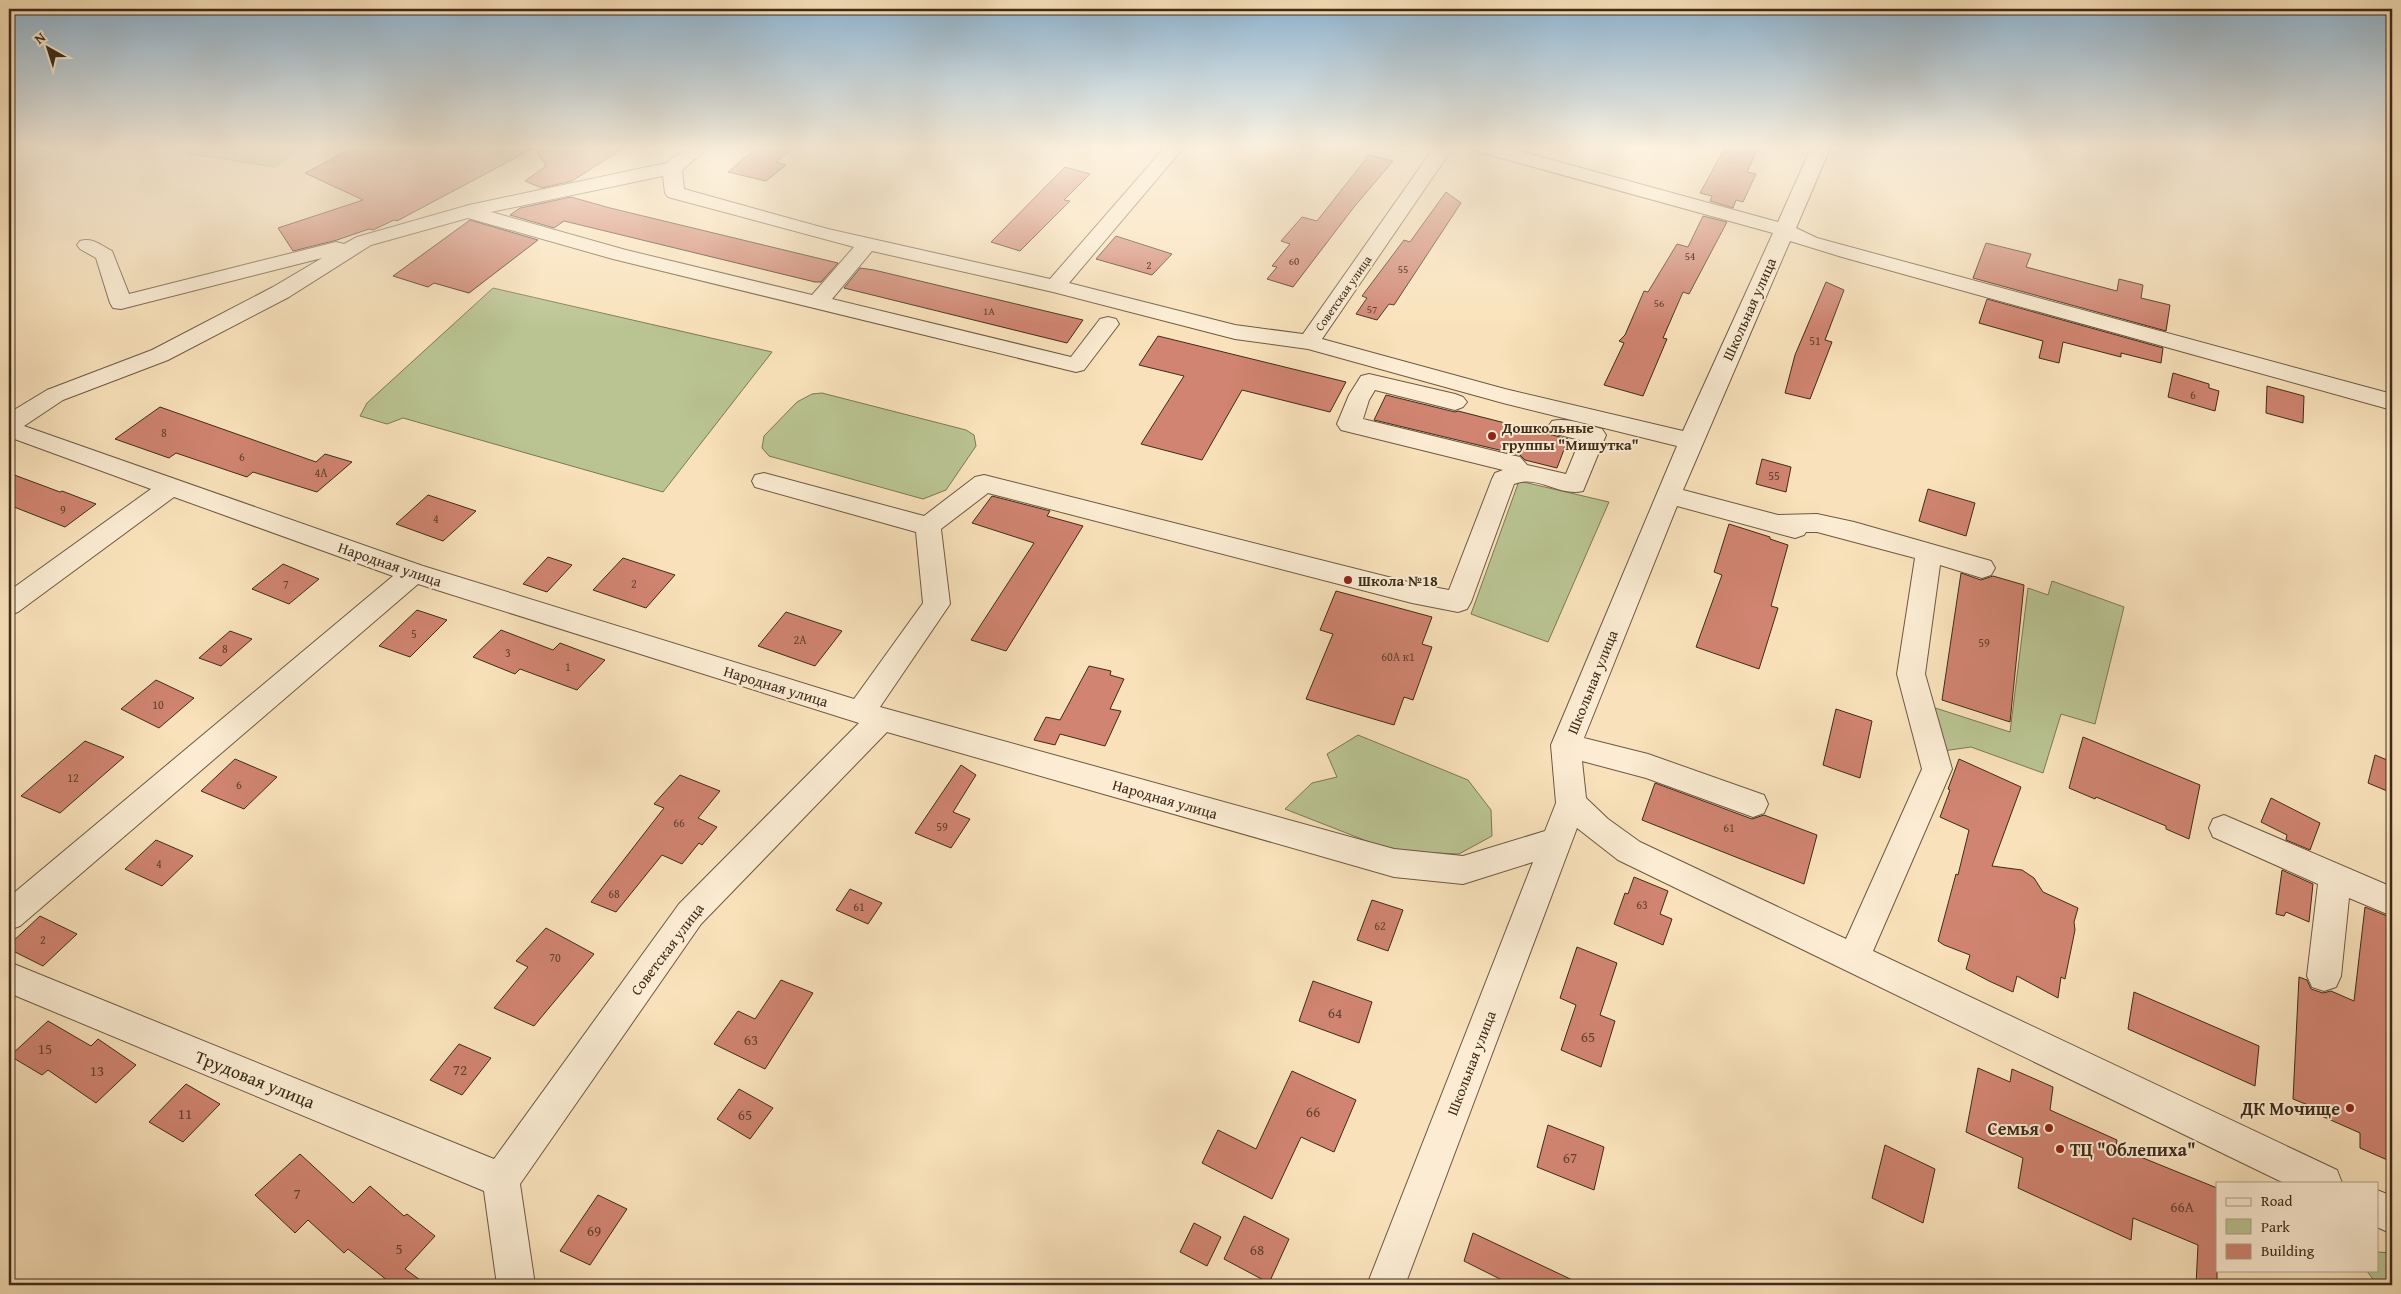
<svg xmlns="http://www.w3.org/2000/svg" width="2401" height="1294" font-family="'Gentium Book Plus',serif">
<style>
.green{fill:#bac493;stroke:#7c7856}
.building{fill:#d08471;stroke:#3e2b1a}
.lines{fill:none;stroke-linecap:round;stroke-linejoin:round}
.minor-casing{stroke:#6d5942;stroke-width:2}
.minor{fill:#fbecd3;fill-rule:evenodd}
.poi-dot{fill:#8f2418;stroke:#fbecd3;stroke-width:2}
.labels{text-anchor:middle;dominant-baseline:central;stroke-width:4;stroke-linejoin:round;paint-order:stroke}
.far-number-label{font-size:11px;fill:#624130}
.far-street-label{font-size:12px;fill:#3e2b1a;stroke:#fbecd3}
.number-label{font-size:12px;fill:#624130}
.street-label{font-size:15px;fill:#3e2b1a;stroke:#fbecd3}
.poi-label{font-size:15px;font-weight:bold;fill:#3e2b1a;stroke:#fbecd3;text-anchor:start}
.near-number-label{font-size:15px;fill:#624130}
.near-street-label{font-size:18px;fill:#3e2b1a;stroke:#fbecd3}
.near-poi-label{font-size:18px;font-weight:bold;fill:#3e2b1a;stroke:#fbecd3;text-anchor:end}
</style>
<rect width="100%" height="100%" fill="#f9e2bb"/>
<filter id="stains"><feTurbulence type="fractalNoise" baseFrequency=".004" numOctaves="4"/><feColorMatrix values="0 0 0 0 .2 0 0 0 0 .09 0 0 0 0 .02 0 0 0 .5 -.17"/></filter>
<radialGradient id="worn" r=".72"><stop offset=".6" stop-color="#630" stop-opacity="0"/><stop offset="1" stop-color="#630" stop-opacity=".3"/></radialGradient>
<g class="green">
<polygon points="172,146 301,146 275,167 191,154"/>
<polygon points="493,288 772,352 663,492 403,418 387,424 360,416 367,403"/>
<polygon points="822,393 966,430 974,435 976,446 946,490 923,499 769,456 762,448 764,436 797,402 812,394"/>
<polygon points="1519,481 1609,502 1548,642 1471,614"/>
<polygon points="2052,581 2124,607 2095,724 2061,714 2043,773 1971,747 1943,751 1926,705 2010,732 2028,588 2048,595"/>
<polygon points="1358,735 1468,780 1491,810 1492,836 1459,854 1411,852 1377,845 1285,809 1312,783 1337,777 1327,754"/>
<polygon points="2377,1252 2392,1253 2392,1285 2377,1285 2367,1271 2377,1270"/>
</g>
<g class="building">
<polygon points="357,146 627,146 572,181 542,188 525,181 546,166 534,148 397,221 394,220 373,230 369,229 337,240 293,251 278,228 363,200 305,173"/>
<polygon points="759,146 797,146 776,162 786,165 766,181 728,172"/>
<polygon points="1726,146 1759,146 1747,172 1756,174 1743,202 1736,200 1733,208 1710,201 1712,196 1700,193"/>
<polygon points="1369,155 1393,161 1354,207 1293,287 1267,279 1277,267 1272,266 1290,244 1281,241 1302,217 1317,221"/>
<polygon points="1065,167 1090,174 1064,200 1070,201 1020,251 991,242"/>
<polygon points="1446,192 1461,203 1394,305 1389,304 1377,320 1356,314 1367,298 1362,296 1404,240 1410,242"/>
<polygon points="571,197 610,208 838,263 821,282 815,282 564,221 554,228 510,215 520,208"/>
<polygon points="1703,216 1727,222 1689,294 1683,292 1663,338 1667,339 1643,396 1604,385 1624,343 1619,341 1625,335 1644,291 1648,292 1677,244 1688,247"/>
<polygon points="470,220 538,240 469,293 434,283 428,287 393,276"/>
<polygon points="1116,236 1172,254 1152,275 1096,259"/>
<polygon points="1986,243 2031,254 2026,267 2117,291 2119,279 2143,285 2141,298 2170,305 2166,331 1973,278"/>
<polygon points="860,268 874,270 1083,320 1067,343 844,288"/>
<polygon points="1826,282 1844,290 1825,340 1832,342 1810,399 1785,393 1795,355"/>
<polygon points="1987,299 2163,348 2161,363 2121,353 2121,357 2063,342 2059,363 2039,358 2043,341 1979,323"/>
<polygon points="1158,336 1346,382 1330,412 1242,390 1202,460 1141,444 1184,376 1139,365"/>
<polygon points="2173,373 2209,384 2209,388 2219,391 2215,411 2168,397"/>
<polygon points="2267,386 2304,396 2303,423 2266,413"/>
<polygon points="1386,395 1455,412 1458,411 1568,439 1557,468 1525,460 1520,455 1374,420"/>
<polygon points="160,407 316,462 325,454 352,462 317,492 253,472 247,477 176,453 169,458 115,439"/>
<polygon points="1762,459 1791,467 1786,492 1756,484"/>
<polygon points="9,473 60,492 62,491 96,504 65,527 9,505"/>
<polygon points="1928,489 1975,503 1966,536 1919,521"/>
<polygon points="428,495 476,511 443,541 396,524"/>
<polygon points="992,496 1050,511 1047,516 1083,526 1006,651 971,640 1034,543 972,523"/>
<polygon points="1729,524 1770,537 1770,539 1788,545 1771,606 1778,608 1759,669 1696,647 1722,575 1714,572"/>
<polygon points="548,557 572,565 547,592 523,584"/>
<polygon points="623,558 675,575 646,608 593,590"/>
<polygon points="283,564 319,579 289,604 252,589"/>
<polygon points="1961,573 1981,580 1993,576 2024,585 2010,722 1942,700"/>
<polygon points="1336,591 1432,617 1422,644 1432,647 1413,700 1404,697 1394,725 1306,699 1333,634 1320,630"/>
<polygon points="417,610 447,620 410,657 379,646"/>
<polygon points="786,612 842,631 815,666 758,646"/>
<polygon points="501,630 553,650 560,643 605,660 577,690 520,669 515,674 473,657"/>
<polygon points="230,631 252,639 221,666 199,658"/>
<polygon points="1089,666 1111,671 1110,675 1124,679 1110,709 1121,711 1105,746 1060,734 1055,745 1034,740 1046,717 1060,720"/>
<polygon points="156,680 194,698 159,728 121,709"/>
<polygon points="1836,709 1872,721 1860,778 1823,765"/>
<polygon points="2083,737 2200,785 2189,839 2166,829 2166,826 2096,797 2095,799 2069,788"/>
<polygon points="85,741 124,757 60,813 21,796"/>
<polygon points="2375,755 2392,762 2392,793 2368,783"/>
<polygon points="235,759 277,777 244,809 201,791"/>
<polygon points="1959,759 2021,787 1992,866 2022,870 2034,878 2043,892 2078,908 2074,922 2075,930 2065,979 2061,977 2058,998 2017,976 2013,992 1989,981 1966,969 1970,955 1944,945 1938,941 1956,874 1958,875 1969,830 1940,817 1950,790 1948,789"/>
<polygon points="961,765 976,775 953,812 970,819 951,848 915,833"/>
<polygon points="680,775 720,791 698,818 717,827 702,845 699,843 682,864 662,855 616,912 591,902 664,808 654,804"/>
<polygon points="1655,783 1752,819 1764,815 1817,835 1804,884 1642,820"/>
<polygon points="2271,798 2320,823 2310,850 2286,840 2287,835 2261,822"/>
<polygon points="156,840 193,856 162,886 125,869"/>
<polygon points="2282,870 2313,884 2309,922 2286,912 2284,916 2276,914"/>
<polygon points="1634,877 1668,891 1660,914 1672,919 1663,945 1614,924 1625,893 1628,894"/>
<polygon points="850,889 882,903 868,924 836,910"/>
<polygon points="1372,900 1403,910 1388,951 1357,940"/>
<polygon points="2365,907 2392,918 2392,1162 2360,1148 2360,1133 2308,1110 2308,1105 2293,1099 2299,977 2307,980 2311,989 2323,993 2331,991 2354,1001"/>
<polygon points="40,916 77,934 43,966 9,949 9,945"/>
<polygon points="546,928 594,954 534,1026 494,1008 528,967 516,961"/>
<polygon points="1577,947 1617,963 1600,1015 1615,1021 1601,1067 1561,1050 1576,1005 1560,998"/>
<polygon points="781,980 813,993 765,1069 714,1044 738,1011 755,1019"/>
<polygon points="1313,981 1372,1002 1359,1043 1299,1021"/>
<polygon points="2134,992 2259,1046 2255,1086 2128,1029"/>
<polygon points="48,1021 91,1046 98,1039 136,1065 96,1103 48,1070 42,1075 10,1056"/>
<polygon points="459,1044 491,1058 462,1095 430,1080"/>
<polygon points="1978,1068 2010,1082 2012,1069 2053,1087 2050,1110 2117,1140 2116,1147 2217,1188 2217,1285 2196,1285 2198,1245 2133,1218 2131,1240 2018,1188 2023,1158 1966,1132"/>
<polygon points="1292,1071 1356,1100 1334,1152 1301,1137 1272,1199 1202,1163 1218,1130 1256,1149"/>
<polygon points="186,1084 220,1104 183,1142 149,1122"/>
<polygon points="739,1089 773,1108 750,1139 717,1119"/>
<polygon points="1548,1125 1604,1147 1594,1190 1537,1167"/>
<polygon points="1885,1145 1935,1169 1923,1223 1872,1198"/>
<polygon points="300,1154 353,1203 370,1186 404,1216 407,1214 435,1236 405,1269 427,1285 393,1285 348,1249 344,1253 308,1220 295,1233 255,1195"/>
<polygon points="598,1195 627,1209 590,1265 560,1251"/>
<polygon points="1244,1216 1289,1239 1269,1283 1224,1259"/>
<polygon points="1194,1223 1221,1237 1207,1266 1180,1252"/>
<polygon points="1473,1233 1583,1285 1512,1285 1464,1261"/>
</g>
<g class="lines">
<defs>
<g id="minor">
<path d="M 689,146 L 710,146 L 682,170 L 684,189 L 828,229 L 1050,279 L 1166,146 L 1185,146 L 1069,283 L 1235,325 L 1303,334 L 1435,146 L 1454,146 L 1322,339 L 1505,389 L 1683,431 L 1773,233 L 1472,150 L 1470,146 L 1501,146 L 1778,222 L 1812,146 L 1831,146 L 1796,228 L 1817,238 L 2392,394 L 2392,410 L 1842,257 L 1790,241 L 1683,490 L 1778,515 L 1817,514 L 1854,522 L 1991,561 L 1995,568 L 1991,575 L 1982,578 L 1940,565 L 1925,674 L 1952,769 L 1873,951 L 2337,1170 L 2342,1183 L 2284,1183 L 1618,860 L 1577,828 L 1405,1285 L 1367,1285 L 1533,862 L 1463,884 L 1394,877 L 887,732 L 701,924 L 520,1184 L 535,1285 L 497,1285 L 484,1191 L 9,993 L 9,962 L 494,1159 L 679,904 L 859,723 L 418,584 L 20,926 L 9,930 L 9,897 L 393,576 L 174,497 L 18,612 L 9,615 L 9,591 L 151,489 L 9,437 L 9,413 L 47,390 L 152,350 L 273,287 L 322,258 L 121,309 L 113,308 L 110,303 L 96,258 L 80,249 L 77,245 L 80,241 C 92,237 101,245 112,251 L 129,294 L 336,242 L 344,244 L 357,237 L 469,205 L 666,163 ZM 663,176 L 665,193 L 668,197 L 854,247 L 812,295 L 626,250 L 491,212 ZM 468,218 L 613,259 L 1076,372 L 1084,370 L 1119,324 L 1116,319 L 1108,317 L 1100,319 L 1071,357 L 832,299 L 872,251 L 1053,292 L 1235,339 L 1308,349 L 1503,403 L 1677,446 L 1551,745 L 1556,803 L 1545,831 L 1463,856 L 1394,849 L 880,707 L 950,604 L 941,529 L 988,493 L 1412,603 L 1458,612 L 1467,609 L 1471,602 L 1514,484 C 1537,474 1560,497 1583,491 L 1606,435 L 1602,429 C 1587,425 1567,417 1552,421 L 1548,427 L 1552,433 L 1580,440 L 1566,474 L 1527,465 L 1520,457 L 1511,455 L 1363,419 L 1369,400 L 1375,390 L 1455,410 L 1463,407 L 1467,402 L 1463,397 L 1455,394 L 1369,374 L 1361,376 L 1349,395 L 1337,424 L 1341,430 L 1503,470 L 1495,473 L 1492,479 L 1449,590 L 1412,583 L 984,475 L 975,477 L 924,516 L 764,473 L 755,475 L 752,481 L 755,487 L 916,532 L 923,603 L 854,699 L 423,566 L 24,426 L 63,400 L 168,360 L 289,297 L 371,245 ZM 1677,506 L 1795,538 L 1804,535 L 1806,532 L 1817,532 L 1915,558 L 1897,674 L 1922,769 L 1846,939 L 1640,842 L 1608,819 L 1586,798 L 1582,761 L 1646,778 L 1753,817 L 1764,813 L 1768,804 L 1764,795 L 1648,754 L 1584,738 Z"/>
<polygon points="2224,815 2392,887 2392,916 2349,898 2341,976 2336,987 2324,991 2312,987 2307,976 2318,884 2213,837 2209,828 2213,819"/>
<polygon points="2377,1190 2392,1196 2392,1234 2377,1227"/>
</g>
</defs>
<use href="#minor" class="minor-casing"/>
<use href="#minor" class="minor"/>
</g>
<linearGradient id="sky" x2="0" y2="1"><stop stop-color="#8db6d6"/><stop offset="0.45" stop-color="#fcf2e0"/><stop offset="1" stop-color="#fcf2e0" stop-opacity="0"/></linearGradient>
<rect width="2401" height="327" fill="url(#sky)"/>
<g class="poi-dot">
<circle cx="1492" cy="436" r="5"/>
<circle cx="1348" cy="580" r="5"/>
<circle cx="2350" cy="1108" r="5"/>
<circle cx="2049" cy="1128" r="5"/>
<circle cx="2060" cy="1149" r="5"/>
</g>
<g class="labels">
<g class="far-number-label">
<text x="1690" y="256">54</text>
<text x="1294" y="261">60</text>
<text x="1149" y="265">2</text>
<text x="1403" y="269">55</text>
<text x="1659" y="303">56</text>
<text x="1372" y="309">57</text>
<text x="989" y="311">1А</text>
</g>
<g class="far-street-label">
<text transform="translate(1343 293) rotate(-55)">Советская улица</text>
</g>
<g class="number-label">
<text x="1815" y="340">51</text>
<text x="2193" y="394">6</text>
<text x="164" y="432">8</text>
<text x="242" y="456">6</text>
<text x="321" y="472">4А</text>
<text x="1774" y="475">55</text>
<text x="63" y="509">9</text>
<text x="436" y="518">4</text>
<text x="634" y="583">2</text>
<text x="286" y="584">7</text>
<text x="414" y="633">5</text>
<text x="800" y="639">2А</text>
<text x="1984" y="642">59</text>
<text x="225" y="648">8</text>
<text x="508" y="652">3</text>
<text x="1398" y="656">60А к1</text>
<text x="568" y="666">1</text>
<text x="158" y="704">10</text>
<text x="73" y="777">12</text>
<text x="239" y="784">6</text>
<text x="679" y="822">66</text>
<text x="942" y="826">59</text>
<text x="1729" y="827">61</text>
<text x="159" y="863">4</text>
<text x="614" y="893">68</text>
<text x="1642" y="904">63</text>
<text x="859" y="906">61</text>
<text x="1380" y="925">62</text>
<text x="43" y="939">2</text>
<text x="555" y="957">70</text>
</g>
<g class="street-label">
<text transform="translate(1749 309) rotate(-66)">Школьная улица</text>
<text transform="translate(390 564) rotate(19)">Народная улица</text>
<text transform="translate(1592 682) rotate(-68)">Школьная улица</text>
<text transform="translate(776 686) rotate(17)">Народная улица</text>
<text transform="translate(1165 799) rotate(16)">Народная улица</text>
<text transform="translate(667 949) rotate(-53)">Советская улица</text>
<text transform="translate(1471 1063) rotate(-69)">Школьная улица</text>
</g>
<g class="poi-label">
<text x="1502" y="427">Дошкольные<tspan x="1502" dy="17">группы "Мишутка"</tspan></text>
<text x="1358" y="580">Школа №18</text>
</g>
<g class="near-number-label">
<text x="1335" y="1012">64</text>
<text x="1588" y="1036">65</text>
<text x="751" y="1039">63</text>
<text x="45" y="1048">15</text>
<text x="460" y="1069">72</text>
<text x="97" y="1070">13</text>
<text x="1313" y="1111">66</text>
<text x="185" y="1113">11</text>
<text x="745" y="1114">65</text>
<text x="1570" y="1157">67</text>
<text x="297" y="1193">7</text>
<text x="2182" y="1206">66А</text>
<text x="594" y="1230">69</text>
<text x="399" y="1248">5</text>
<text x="1257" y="1249">68</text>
</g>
<g class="near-street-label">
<text transform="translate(255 1079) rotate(22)">Трудовая улица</text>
</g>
<g class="near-poi-label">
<text x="2340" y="1108">ДК Мочище</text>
<text x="2039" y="1128">Семья</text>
<text x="2070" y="1149" text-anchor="start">ТЦ "Облепиха"</text>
</g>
</g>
<rect width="2401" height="1294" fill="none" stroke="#f9e2bb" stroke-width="30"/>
<rect x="10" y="10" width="2381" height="1274" fill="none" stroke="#3e2b1a" stroke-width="2.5"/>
<rect x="15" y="15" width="2371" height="1264" fill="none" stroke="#3e2b1a"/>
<rect x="2216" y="1182" width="162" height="90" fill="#fbecd3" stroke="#af9f89"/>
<rect x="2226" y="1198" width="25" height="8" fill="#fbecd3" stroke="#af9f89"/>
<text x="2261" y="1206" font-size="15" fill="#3e2b1a">Road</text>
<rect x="2226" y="1219" width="25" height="15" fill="#bac493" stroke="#af9f89"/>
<text x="2261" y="1232" font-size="15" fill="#3e2b1a">Park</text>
<rect x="2226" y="1244" width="25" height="15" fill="#d08471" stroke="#af9f89"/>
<text x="2261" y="1256" font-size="15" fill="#3e2b1a">Building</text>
<g transform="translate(48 48) rotate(321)" stroke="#fbecd3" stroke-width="4" paint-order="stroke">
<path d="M0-4L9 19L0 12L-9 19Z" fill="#3e2b1a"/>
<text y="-8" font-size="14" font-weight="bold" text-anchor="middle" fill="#3e2b1a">N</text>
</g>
<rect width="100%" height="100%" filter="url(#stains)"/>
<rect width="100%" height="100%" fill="url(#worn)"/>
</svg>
